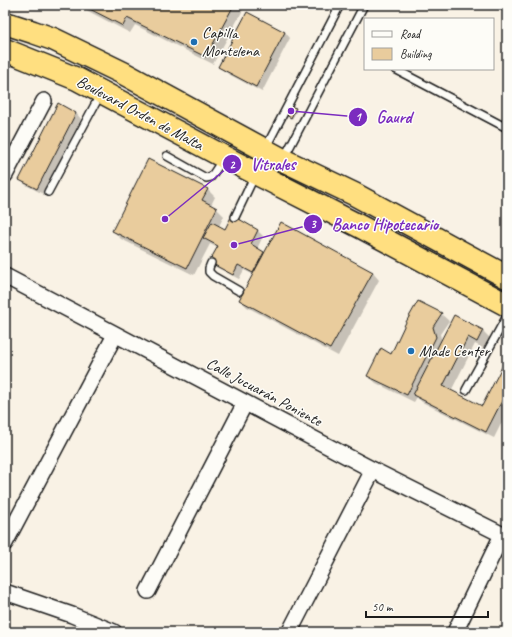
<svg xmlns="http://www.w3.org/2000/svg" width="512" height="637" font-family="Caveat,sans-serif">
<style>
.shadow{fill:#0003}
.building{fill:#e9cc9d;stroke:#1c1c1c}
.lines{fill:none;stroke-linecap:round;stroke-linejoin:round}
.lane-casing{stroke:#1c1c1c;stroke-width:10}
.street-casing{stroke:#1c1c1c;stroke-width:18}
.highway-casing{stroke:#1c1c1c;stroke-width:25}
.lane{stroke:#fdfcf7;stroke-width:7}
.street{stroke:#fdfcf7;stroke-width:15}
.highway{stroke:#ffdf80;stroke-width:22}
.poi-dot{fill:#1f6fb2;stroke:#fdfcf7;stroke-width:1.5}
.labels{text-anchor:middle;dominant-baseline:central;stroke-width:3;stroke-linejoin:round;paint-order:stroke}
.poi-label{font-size:16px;fill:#1c1c1c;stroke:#fdfcf7;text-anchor:start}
.street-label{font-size:16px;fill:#1c1c1c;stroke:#fdfcf7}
.leader{fill:none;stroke:#7b2cbf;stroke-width:1.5}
.callout-dot{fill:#7b2cbf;stroke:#fdfcf7;stroke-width:1.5}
.mark-label{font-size:12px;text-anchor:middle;font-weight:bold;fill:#fff}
.callout-label{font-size:17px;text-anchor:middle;font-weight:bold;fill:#7b2cbf;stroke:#fdfcf7;stroke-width:3;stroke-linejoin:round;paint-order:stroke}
</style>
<rect width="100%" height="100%" fill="#f9f2e5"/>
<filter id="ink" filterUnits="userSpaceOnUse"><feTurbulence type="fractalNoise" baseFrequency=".025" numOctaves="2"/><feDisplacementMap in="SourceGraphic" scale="8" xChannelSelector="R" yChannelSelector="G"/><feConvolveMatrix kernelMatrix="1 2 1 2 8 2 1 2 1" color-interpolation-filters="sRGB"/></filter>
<g filter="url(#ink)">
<g class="shadow">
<polygon points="82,5 238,5 243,10 213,64 135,25 130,33 88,11"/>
<polygon points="285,32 290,38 262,92 225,72 219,67"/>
<polygon points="295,109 297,110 292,119 288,116"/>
<polygon points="76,113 81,119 43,194 26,185 20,180"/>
<polygon points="149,161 208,190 215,197 211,205 216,208 224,216 219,226 225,230 233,217 258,231 263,236 257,249 265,254 372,272 379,280 338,356 247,307 240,300 254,275 244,270 239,279 216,267 210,261 218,248 210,244 194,275 121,239 113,231"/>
<polygon points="441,314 449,321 440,334 442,342 483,331 490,338 485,349 475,344 451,391 483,407 507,359 507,412 494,438 422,402 417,397 414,402 376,383 368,376"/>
</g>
<g class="building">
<polygon points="82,5 234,5 206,57 127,18 123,26"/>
<polygon points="247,12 285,32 256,87 218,67"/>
<polygon points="58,103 76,113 37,189 19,180"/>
<polygon points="290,106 296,108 291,118 286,115"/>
<polygon points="148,159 208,189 202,200 217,208 187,268 112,231"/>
<polygon points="232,215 258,230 251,244 264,252 253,273 238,265 233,275 209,262 218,246 203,238 212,222 225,229"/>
<polygon points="281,222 373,272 330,349 239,300"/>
<polygon points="418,301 442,313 433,327 436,337 407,395 367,376 381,348 391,354 406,322"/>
<polygon points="454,315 483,330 477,342 468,337 443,386 482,406 507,357 507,391 486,432 413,395"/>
</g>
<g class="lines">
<defs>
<g id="lane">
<polyline points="395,69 507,128"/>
<polyline points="265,149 340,5"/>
<polyline points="167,156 206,178 211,177 223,159"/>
<polyline points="284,158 364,5"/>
<polyline points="48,192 100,95"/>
<polyline points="235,217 255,175"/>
<polyline points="211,263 209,268 209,272 213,276 239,291"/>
<polyline points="466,390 507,316"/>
</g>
<g id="street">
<polyline points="5,175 44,101"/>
<polyline points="5,276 373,470 507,537"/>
<polyline points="5,543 115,335"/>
<polyline points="148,591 245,403"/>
<polyline points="5,592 72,615 114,632"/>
<polyline points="290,631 373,470"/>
<polyline points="455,632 502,535"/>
</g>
<g id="highway">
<polyline points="5,23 33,32 53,39 123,73 283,160 354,194 507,277"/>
<polyline points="5,50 77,79 224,157 361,227 507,305"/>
</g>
</defs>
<use href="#lane" class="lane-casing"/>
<use href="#street" class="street-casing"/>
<use href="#highway" class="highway-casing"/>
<use href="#lane" class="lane"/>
<use href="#street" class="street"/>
<use href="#highway" class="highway"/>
</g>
</g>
<g class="poi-dot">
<circle cx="194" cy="42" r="4"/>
<circle cx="411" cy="351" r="4"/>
</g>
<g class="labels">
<g class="poi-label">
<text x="202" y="33">Capilla<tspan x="202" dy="18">Montelena</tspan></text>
<text x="419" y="351">Made Center</text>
</g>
<g class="street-label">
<text transform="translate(140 113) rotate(28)">Boulevard Orden de Malta</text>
<text transform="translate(264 392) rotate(28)">Calle Jucuarán Poniente</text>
</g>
</g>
<path class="leader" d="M291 111L358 117M165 219L232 164M234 245L313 224"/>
<g class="callout-dot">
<circle cx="291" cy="111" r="4"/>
<circle cx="165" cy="219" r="4"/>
<circle cx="234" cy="245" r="4"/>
<circle cx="358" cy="117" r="10"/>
<circle cx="232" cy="164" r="10"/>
<circle cx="313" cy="224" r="10"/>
</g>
<g class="mark-label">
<text x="358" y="121">1</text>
<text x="232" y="169">2</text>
<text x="313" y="228">3</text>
</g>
<g class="callout-label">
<text x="394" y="123">Gaurd</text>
<text x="273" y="170">Vitrales</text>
<text x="385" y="230">Banco Hipotecario</text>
</g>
<rect width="512" height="637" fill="none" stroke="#fdfcf7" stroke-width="20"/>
<rect x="10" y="10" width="492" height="617" fill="none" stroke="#1c1c1c" stroke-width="1.5" filter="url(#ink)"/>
<rect x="364" y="18" width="130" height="52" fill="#fdfcf7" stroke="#a3a29f"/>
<rect x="372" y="31" width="20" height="6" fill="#fdfcf7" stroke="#a3a29f"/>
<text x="400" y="38" font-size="12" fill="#1c1c1c">Road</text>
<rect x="372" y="48" width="20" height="12" fill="#e9cc9d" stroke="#a3a29f"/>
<text x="400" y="58" font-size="12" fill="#1c1c1c">Building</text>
<path d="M366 611v6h122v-6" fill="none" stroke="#1c1c1c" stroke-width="2"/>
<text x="372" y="611" font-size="12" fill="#1c1c1c" stroke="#fdfcf7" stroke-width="3" paint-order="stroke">50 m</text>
</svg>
